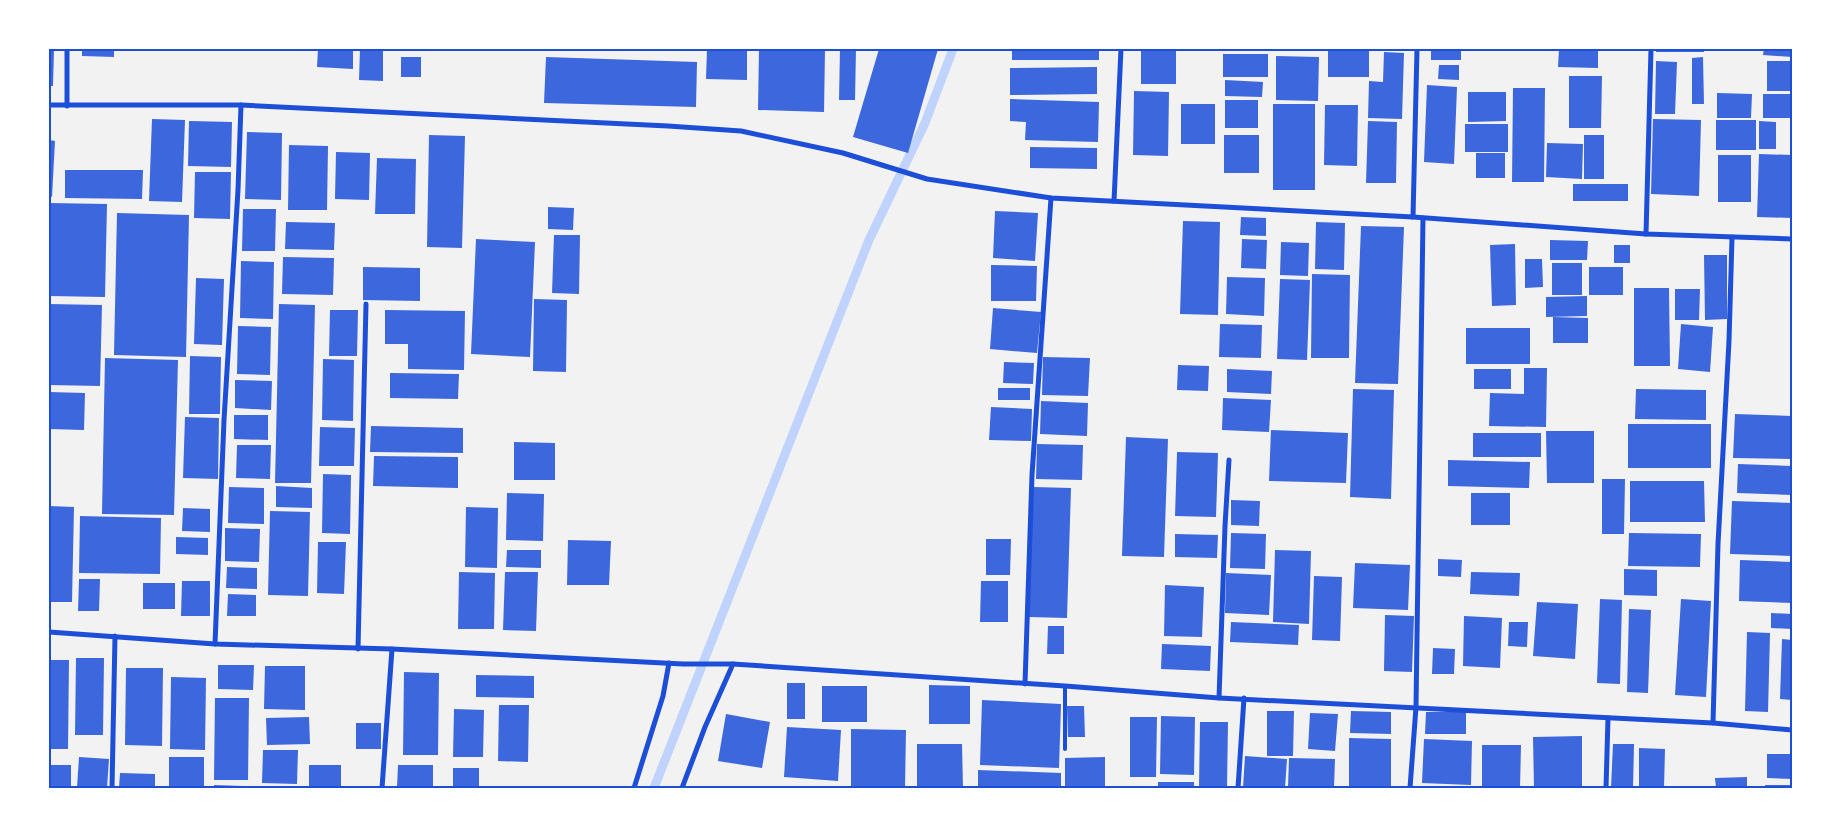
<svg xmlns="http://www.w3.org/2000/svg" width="1841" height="837" font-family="Raleway,sans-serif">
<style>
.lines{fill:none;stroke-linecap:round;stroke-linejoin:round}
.stream{stroke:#bfd3fe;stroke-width:9}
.building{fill:#3d67dc}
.service{stroke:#1d4ed8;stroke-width:4}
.minor{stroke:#1d4ed8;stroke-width:5}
.neatline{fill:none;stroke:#1d4ed8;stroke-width:2}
</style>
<rect width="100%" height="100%" fill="#f2f2f2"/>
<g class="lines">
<polyline class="stream" points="654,788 869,240 925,123 953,49"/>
</g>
<g class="building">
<polygon points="49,49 54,49 53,86 49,86"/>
<polygon points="82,49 114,49 114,57 82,56"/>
<polygon points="318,49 353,49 353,69 317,67"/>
<polygon points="360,49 383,49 383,81 359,80"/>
<polygon points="707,49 747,49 747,80 706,79"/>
<polygon points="759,49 825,49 824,112 758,110"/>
<polygon points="840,49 856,49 855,100 839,100"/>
<polygon points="879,49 938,49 908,153 853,137"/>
<rect x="1012" y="49" width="87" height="11"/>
<rect x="1141" y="49" width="35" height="35"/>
<polygon points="1227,49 1254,49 1254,50 1227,51"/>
<rect x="1328" y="49" width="41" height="28"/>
<rect x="1431" y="49" width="30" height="11"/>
<polygon points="1559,49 1598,49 1598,68 1558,67"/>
<rect x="1656" y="49" width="48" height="3"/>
<polygon points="1764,49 1792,49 1792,57 1763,55"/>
<polygon points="1384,52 1404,53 1402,119 1368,118 1369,81 1383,82"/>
<rect x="1223" y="54" width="45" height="23"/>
<polygon points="1276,56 1319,57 1318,101 1276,100"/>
<rect x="401" y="57" width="20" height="20"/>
<polygon points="546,57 697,62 696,107 544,103"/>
<polygon points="1703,57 1704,104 1692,104 1692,58"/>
<polygon points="1656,61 1677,62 1675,114 1655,114"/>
<rect x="1767" y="61" width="25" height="30"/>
<polygon points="1439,65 1459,65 1459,80 1438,79"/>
<polygon points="1097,67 1097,94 1010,95 1010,68"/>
<polygon points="1569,76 1602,76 1601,128 1569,128"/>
<polygon points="1225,80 1263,82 1262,97 1225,96"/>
<polygon points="1427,85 1457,87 1454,164 1424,162"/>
<polygon points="1513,88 1545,88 1544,182 1512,182"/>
<polygon points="1134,91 1169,92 1168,156 1133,155"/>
<polygon points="1468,92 1506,92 1506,121 1468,122"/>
<polygon points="1717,93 1752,94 1751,118 1717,118"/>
<rect x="1763" y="94" width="29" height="24"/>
<polygon points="1010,99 1099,102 1098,142 1025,140 1026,122 1010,121"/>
<rect x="1225" y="100" width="33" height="28"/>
<rect x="1181" y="104" width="34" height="40"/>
<rect x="1273" y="104" width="42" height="86"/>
<polygon points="1325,105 1358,105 1357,166 1324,165"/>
<polygon points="152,119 185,120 182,202 149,201"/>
<polygon points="1653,119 1701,120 1699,196 1651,194"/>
<rect x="1716" y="120" width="40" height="30"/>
<polygon points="189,121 232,122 231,167 188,166"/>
<polygon points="1368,121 1397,122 1396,183 1366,183"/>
<polygon points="1759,121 1776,122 1776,149 1759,149"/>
<rect x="1465" y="124" width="43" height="28"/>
<polygon points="247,132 282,133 281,200 245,199"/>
<polygon points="429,135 465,136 462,248 427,247"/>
<rect x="1224" y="135" width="35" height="38"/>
<rect x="1584" y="135" width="20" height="44"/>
<polygon points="49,140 55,141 52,197 49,196"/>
<polygon points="1547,143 1583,144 1582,179 1546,177"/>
<polygon points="289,145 328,146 327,210 288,210"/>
<polygon points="1030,147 1097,148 1097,169 1030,168"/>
<polygon points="336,152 370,153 369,200 335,199"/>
<rect x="1476" y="153" width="29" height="25"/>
<polygon points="1759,154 1792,155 1792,218 1757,217"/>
<rect x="1718" y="155" width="33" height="47"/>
<polygon points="377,158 416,159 415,214 375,214"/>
<polygon points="65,170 143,170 142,199 65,198"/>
<polygon points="195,172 231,172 230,219 194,218"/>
<rect x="1573" y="184" width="55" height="17"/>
<polygon points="49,203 107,204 105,297 49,296"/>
<polygon points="548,207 574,208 573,230 548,229"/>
<polygon points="243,209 276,209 275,251 242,251"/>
<polygon points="995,211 1038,213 1035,261 993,258"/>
<polygon points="117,213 189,215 186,357 114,355"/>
<polygon points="1241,217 1266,218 1266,236 1240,235"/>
<polygon points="1183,221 1220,222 1218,315 1180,314"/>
<polygon points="286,222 335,223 334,250 285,249"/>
<polygon points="1316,222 1345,223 1344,270 1315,269"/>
<polygon points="1361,226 1404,227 1398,384 1355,383"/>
<polygon points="554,235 580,235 579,294 552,293"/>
<polygon points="476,239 535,242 530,357 471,354"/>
<polygon points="1242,239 1267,240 1266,269 1241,268"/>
<polygon points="1550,240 1588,241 1587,260 1550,260"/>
<polygon points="1281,242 1309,243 1308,276 1280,275"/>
<polygon points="1515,244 1516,305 1492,306 1490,245"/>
<rect x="1614" y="245" width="16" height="18"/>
<polygon points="1704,255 1727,255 1727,319 1705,320"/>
<polygon points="283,257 334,258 333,295 282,294"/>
<polygon points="1525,259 1542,259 1543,287 1525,288"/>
<polygon points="241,261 274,262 273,319 240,318"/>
<rect x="1552" y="263" width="30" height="32"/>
<polygon points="991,265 1037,266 1036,301 991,301"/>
<polygon points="363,267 420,268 420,301 363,300"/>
<rect x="1589" y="267" width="34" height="28"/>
<polygon points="1312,274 1350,275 1349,358 1311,358"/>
<polygon points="1227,277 1265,278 1264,316 1226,314"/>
<polygon points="196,278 224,279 222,345 194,344"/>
<polygon points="1280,279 1310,280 1307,360 1277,359"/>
<polygon points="1634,288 1669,288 1670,366 1634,366"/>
<polygon points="1675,289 1700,289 1699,320 1675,320"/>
<polygon points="1587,296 1587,316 1546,317 1546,297"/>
<polygon points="534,299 567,300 566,372 533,371"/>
<polygon points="49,304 102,305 100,386 49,385"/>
<polygon points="279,304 315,305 311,483 275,483"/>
<polygon points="993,308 1041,312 1037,353 990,349"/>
<polygon points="330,310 358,310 357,356 329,356"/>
<polygon points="385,310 465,311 464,370 408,369 408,344 385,344"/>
<polygon points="1553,317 1588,318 1588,343 1553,343"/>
<polygon points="1220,324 1262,325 1261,358 1219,357"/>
<polygon points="1681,324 1713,327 1710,372 1678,369"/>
<polygon points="238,326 271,327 270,375 237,374"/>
<rect x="1466" y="328" width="64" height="36"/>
<polygon points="190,356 221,357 220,414 189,414"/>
<polygon points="1043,357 1090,358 1088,396 1042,395"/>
<polygon points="105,358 178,360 174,515 102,514"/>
<polygon points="323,359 354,360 353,421 322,420"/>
<polygon points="1004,362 1034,363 1033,384 1003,383"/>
<polygon points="1178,365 1209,366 1208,391 1177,390"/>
<polygon points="1524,368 1547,368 1546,427 1489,426 1490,393 1524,394"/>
<polygon points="1227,369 1272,371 1271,394 1227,392"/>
<rect x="1474" y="369" width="37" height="20"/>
<polygon points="390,373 459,374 458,399 390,398"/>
<polygon points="235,380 272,381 271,410 235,408"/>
<rect x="998" y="388" width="32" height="12"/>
<polygon points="1353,389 1394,390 1391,499 1350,497"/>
<polygon points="1636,389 1706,390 1706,420 1635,419"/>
<polygon points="49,392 85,393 84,430 49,429"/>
<polygon points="1223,398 1271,400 1269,432 1222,430"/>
<polygon points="1041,401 1088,403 1087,436 1040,434"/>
<polygon points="991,407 1032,409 1031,441 989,440"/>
<polygon points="1735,414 1792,416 1792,459 1733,458"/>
<polygon points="234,415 268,415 268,440 234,439"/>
<polygon points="185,417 219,418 218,479 183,478"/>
<rect x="1628" y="424" width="83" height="44"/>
<polygon points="371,426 463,428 463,453 370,452"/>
<polygon points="320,427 355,428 354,466 319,466"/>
<polygon points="1271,430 1348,433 1346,483 1269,481"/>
<polygon points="1546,431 1594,431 1594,483 1547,483"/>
<rect x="1473" y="433" width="68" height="24"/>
<polygon points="1126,437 1168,439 1164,557 1122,556"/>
<polygon points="514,442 555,443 555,480 514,480"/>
<polygon points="1037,444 1083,445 1082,480 1036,479"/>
<polygon points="237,445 271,445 270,479 236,478"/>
<polygon points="1177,452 1218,453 1216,517 1175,516"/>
<polygon points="374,456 458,457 458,488 373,486"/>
<polygon points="1448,460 1530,462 1529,488 1448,486"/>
<polygon points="1738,464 1792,466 1792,495 1737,493"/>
<polygon points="323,474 351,475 350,534 322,533"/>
<polygon points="1602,479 1625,479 1624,534 1602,534"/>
<polygon points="1630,481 1704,481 1705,522 1630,522"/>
<polygon points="276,486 312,488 312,508 276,507"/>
<polygon points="229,487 264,488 264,524 228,523"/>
<polygon points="1033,487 1071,488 1067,618 1029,617"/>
<polygon points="507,493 544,494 543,541 506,540"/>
<rect x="1471" y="493" width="39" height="32"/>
<polygon points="1231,500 1260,501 1259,526 1231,525"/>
<polygon points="1732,501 1792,503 1792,556 1730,554"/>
<polygon points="49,506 74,507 72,602 49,602"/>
<polygon points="466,507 498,508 497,568 465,567"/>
<polygon points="183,508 210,509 210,532 182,531"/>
<polygon points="270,511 310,512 308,596 268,595"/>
<polygon points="80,516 161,518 160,574 79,573"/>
<polygon points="225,528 260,529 259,562 225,561"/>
<polygon points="1231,533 1266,534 1265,569 1230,568"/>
<polygon points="1629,533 1701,534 1700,567 1628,566"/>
<polygon points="1175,534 1218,535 1217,558 1175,557"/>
<polygon points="176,537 208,538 208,555 176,554"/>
<polygon points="986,539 1011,539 1010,575 986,575"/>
<polygon points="568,540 611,541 609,585 567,585"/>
<polygon points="318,542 346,542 344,594 317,593"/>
<polygon points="507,550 541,550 541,568 506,567"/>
<polygon points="1275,550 1311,551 1309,624 1273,622"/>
<polygon points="1438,559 1462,560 1461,577 1438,576"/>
<polygon points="1740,560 1792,562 1792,603 1739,601"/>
<polygon points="1355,563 1410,565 1408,610 1353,608"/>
<polygon points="227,567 257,568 257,589 226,588"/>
<polygon points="1624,569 1657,570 1657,596 1624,595"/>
<polygon points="459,572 495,573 494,629 458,629"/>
<polygon points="505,572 538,572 536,631 503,630"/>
<polygon points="1471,572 1520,573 1519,596 1470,594"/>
<polygon points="1226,573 1271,575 1269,615 1225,613"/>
<polygon points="1314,576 1342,577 1340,641 1312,640"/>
<polygon points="79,579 100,579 99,611 78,611"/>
<polygon points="182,581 210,581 210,616 181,616"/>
<polygon points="981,581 1008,581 1008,622 980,622"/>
<rect x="143" y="583" width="32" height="26"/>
<polygon points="1165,585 1204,587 1202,637 1164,636"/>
<polygon points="228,594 256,595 256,616 227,616"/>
<polygon points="1600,599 1622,600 1620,684 1597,683"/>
<polygon points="1681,599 1711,601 1706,697 1675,695"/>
<polygon points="1537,602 1578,604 1575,659 1533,656"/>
<polygon points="1629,609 1651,610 1648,693 1627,692"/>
<polygon points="1771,613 1792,614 1792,629 1771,628"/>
<polygon points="1385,615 1414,616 1412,672 1384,671"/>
<polygon points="1464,616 1502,618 1500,668 1463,666"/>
<polygon points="1231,622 1299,625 1298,645 1230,642"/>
<polygon points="1509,622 1528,622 1527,647 1508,646"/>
<polygon points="1048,626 1064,626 1064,654 1047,654"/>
<polygon points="1747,632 1770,633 1768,712 1745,711"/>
<polygon points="1782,639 1792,640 1792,700 1780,699"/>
<polygon points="1162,644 1211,646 1210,671 1161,669"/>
<polygon points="1433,648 1455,649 1454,674 1432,674"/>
<polygon points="76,658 104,658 103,735 75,735"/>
<polygon points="49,660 69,660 68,749 49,749"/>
<polygon points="218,665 254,665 253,690 218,689"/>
<polygon points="265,666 305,666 305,710 264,709"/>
<polygon points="126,668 163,668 162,746 125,745"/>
<polygon points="404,672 439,673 438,755 403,755"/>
<polygon points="476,675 534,676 534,698 476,697"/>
<polygon points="171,677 206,678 205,750 170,749"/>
<rect x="787" y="683" width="18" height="36"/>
<polygon points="929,685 970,686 970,724 929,724"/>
<rect x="822" y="686" width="45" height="36"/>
<polygon points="215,698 249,698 248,780 214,780"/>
<polygon points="982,700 1061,704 1059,768 980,765"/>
<polygon points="499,705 529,705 528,762 498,761"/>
<polygon points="1067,706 1084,706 1085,737 1068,737"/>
<polygon points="454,709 484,710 483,757 453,757"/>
<polygon points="1267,711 1294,711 1293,756 1267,756"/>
<polygon points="1351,711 1391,712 1391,734 1350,733"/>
<polygon points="1426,712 1466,712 1466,734 1425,734"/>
<polygon points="1310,713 1338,714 1335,751 1308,749"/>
<polygon points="726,714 770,722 762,768 718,761"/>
<polygon points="1161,716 1195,717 1194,775 1160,774"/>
<polygon points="309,717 310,744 267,745 266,718"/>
<polygon points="1130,717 1157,717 1156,777 1130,777"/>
<polygon points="1200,722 1228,722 1227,788 1199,788"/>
<rect x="356" y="723" width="25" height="26"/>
<polygon points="787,727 841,730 838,781 784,777"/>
<polygon points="851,729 906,730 905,788 851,787"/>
<polygon points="1582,736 1582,788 1534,788 1533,737"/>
<polygon points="1349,738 1391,739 1391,788 1349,788"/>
<polygon points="1424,739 1472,741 1471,785 1422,783"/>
<polygon points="917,744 962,744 963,788 917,788"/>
<polygon points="1613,744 1634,744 1633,788 1611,788"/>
<polygon points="1482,745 1521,745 1520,788 1482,788"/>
<polygon points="1639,748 1665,749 1664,788 1639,788"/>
<polygon points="263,750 298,750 297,784 262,783"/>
<polygon points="1767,754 1792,754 1792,779 1767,778"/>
<polygon points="1245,756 1287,759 1285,788 1243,788"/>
<polygon points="79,757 109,759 107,788 77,788"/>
<rect x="169" y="757" width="35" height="31"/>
<polygon points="1105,757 1105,788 1065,788 1065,758"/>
<polygon points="1289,758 1335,759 1334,788 1288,788"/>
<rect x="49" y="765" width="22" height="23"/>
<rect x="309" y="765" width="32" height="23"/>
<polygon points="398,765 433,765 433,788 397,788"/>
<rect x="453" y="768" width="26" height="20"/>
<polygon points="978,770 1061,773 1061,788 978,788"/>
<polygon points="120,773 155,774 155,788 119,788"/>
<polygon points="1747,777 1747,788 1716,788 1715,778"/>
<rect x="1158" y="782" width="36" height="6"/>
<polygon points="214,785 243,786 243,788 214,788"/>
<rect x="1765" y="785" width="27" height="3"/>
<rect x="484" y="786" width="39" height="2"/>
</g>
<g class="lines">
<polyline class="service" points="1065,749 1065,686"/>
<g class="minor">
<polyline points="49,105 241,105 668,126 741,131 843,153 927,179 1051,198 1413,217 1646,234 1792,239"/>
<polyline points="67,106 67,49"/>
<polyline points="1114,201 1121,49"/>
<polyline points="1413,217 1417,49"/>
<polyline points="1646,234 1651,49"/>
<polyline points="49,632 215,644 392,649 683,664 733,664 1065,686 1219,698 1713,723 1792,730"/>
<polyline points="215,644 224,420 238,190 241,105"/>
<polyline points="358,649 366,304"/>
<polyline points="1025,684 1032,475 1051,198"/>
<polyline points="1219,698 1225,526 1229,460"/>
<polyline points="1713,723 1718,544 1729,341 1732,238"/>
<polyline points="112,788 115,636"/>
<polyline points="382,788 392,649"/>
<polyline points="634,788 663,696 669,663"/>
<polyline points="682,788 705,727 733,664"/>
<polyline points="1238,788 1244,698"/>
<polyline points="1410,788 1416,707 1423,218"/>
<polyline points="1606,788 1608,718"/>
</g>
</g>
<rect width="1841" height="837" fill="none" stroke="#ffffff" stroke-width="100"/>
<rect x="50" y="50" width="1741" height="737" class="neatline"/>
</svg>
